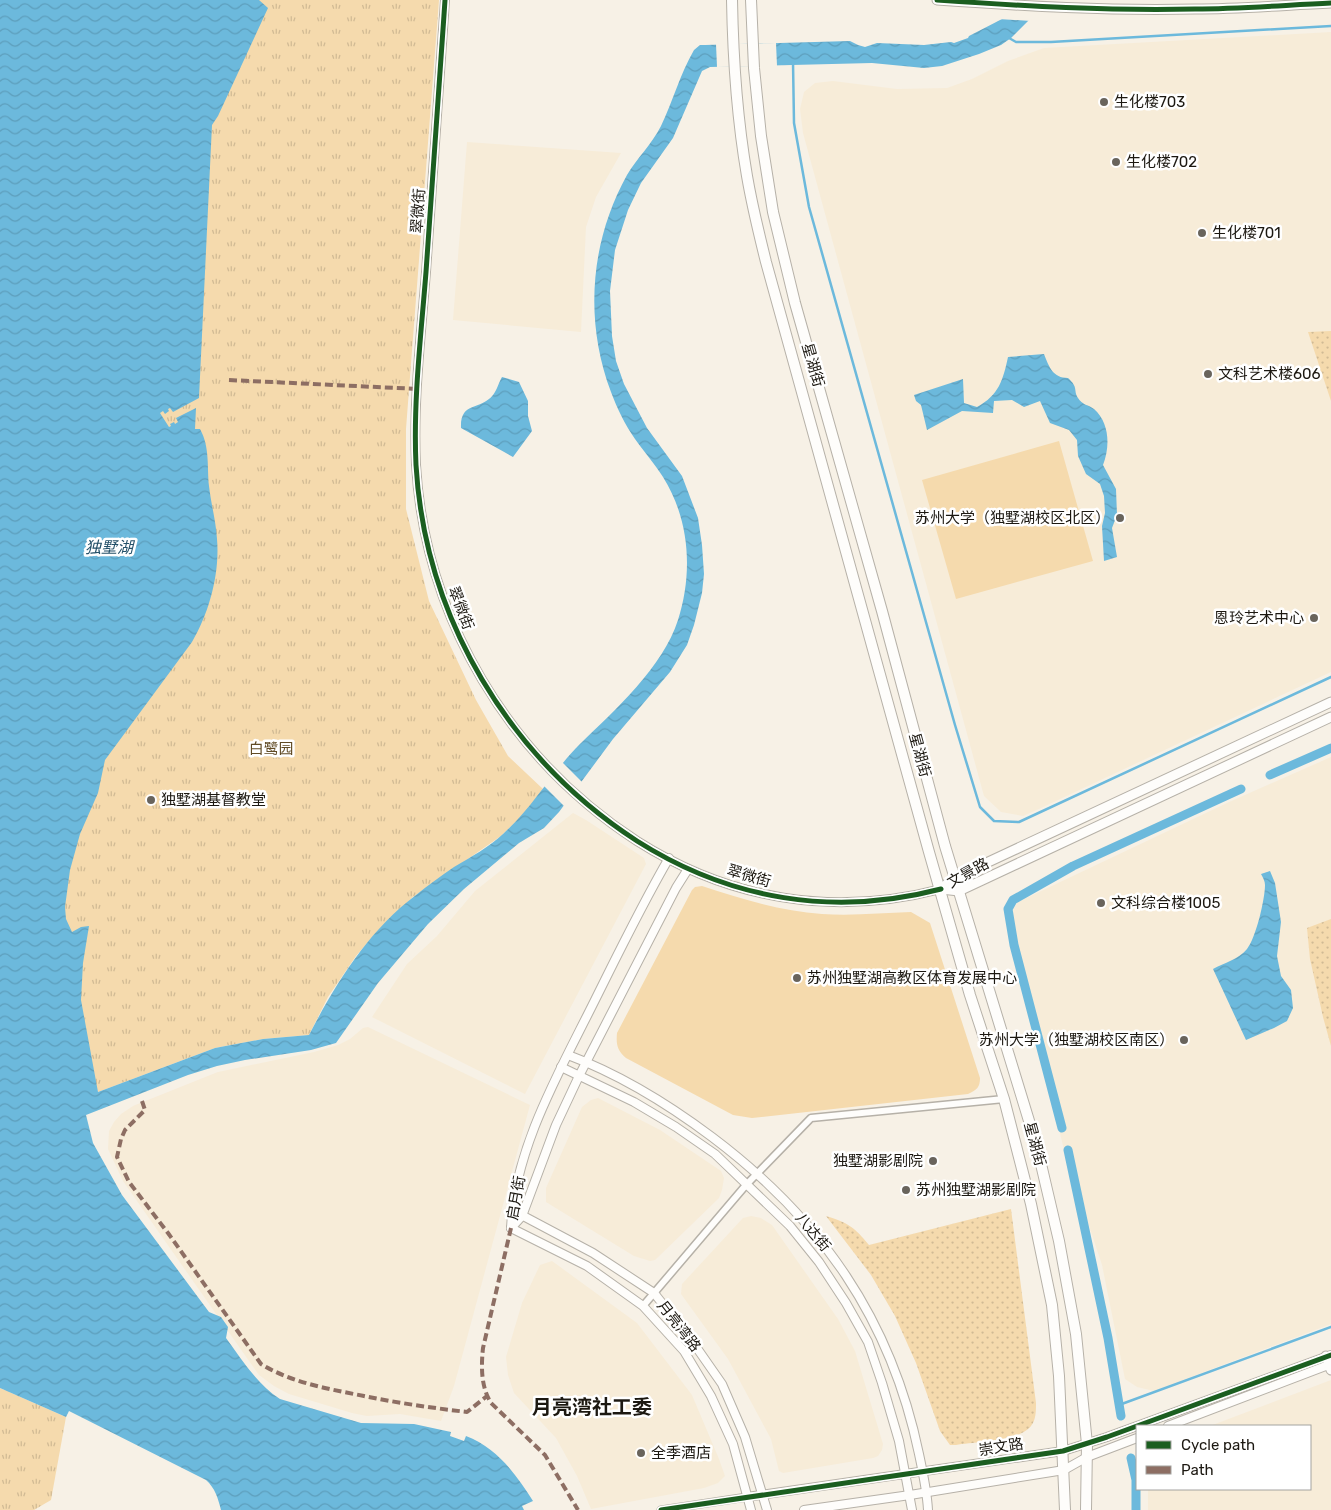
<svg xmlns="http://www.w3.org/2000/svg" width="1331" height="1510" font-family="Rubik,'Noto Sans SC',sans-serif">
<style>
.built{fill:#f7ecd8}
.grass{fill:url(#grass-dots)}
.park{fill:url(#park-tufts)}
.pitch{fill:#f5daad}
.water{fill:url(#water-waves)}
.pier{fill:#f7f1e6}
.lines{fill:none;stroke-linecap:round;stroke-linejoin:round}
.stream{stroke:#6cb9dc;stroke-width:2.5}
.canal{stroke:#6cb9dc;stroke-width:9}
.minor-casing{stroke:#b6b1a8;stroke-width:9}
.tertiary-casing{stroke:#b6b1a8;stroke-width:10}
.secondary-casing{stroke:#b6b1a8;stroke-width:11}
.primary-casing{stroke:#b6b1a8;stroke-width:12}
.minor{stroke:#fefdfb;stroke-width:6}
.tertiary{stroke:#fefdfb;stroke-width:8}
.secondary{stroke:#fefdfb;stroke-width:9}
.primary{stroke:#fefdfb;stroke-width:10}
.quiet{stroke:#8d6e63;stroke-width:4;stroke-dasharray:8 4;stroke-linecap:butt}
.cycleway-casing{stroke:#fff;stroke-width:8}
.cycleway{stroke:#1b5e20;stroke-width:5}
.poi-dot{fill:#69645c;stroke:#fff;stroke-width:2}
.labels{text-anchor:middle;dominant-baseline:central;stroke-width:5;stroke-linejoin:round;paint-order:stroke}
.poi-label{font-size:15px;fill:#1c1811;stroke:#fff;text-anchor:start}
.street-label{font-size:15px;fill:#1c1811;stroke:#fff}
.park-label{font-size:15px;fill:#614b25;stroke:#fff}
.water-label{font-size:16px;font-style:italic;fill:#255169;stroke:#fff}
.district-label{font-size:20px;font-weight:bold;fill:#1c1811;stroke:#fff}
</style>
<defs>
<pattern id="grass-dots" width="8" height="8" patternUnits="userSpaceOnUse" patternTransform="scale(1.25)"><rect width="8" height="8" fill="#f5daad"/><path d="M2 2h.1M6 6h.1" fill="none" stroke="#d1ba94" stroke-width="1.8" stroke-linecap="round"/></pattern>
<pattern id="park-tufts" width="24" height="20" patternUnits="userSpaceOnUse" patternTransform="scale(1.25)"><rect width="24" height="20" fill="#f5daad"/><path d="M3 7l-1-3M5 7V3M7 7l1-3M15 17l-1-3M17 17v-4M19 17l1-3" fill="none" stroke="#d1ba94"/></pattern>
<pattern id="water-waves" width="16" height="10" patternUnits="userSpaceOnUse" patternTransform="scale(1.25)"><rect width="16" height="10" fill="#6cb9dc"/><path d="M0 5q4-4 8 0t8 0" fill="none" stroke="#5d9ebc"/></pattern>
</defs>
<rect width="100%" height="100%" fill="#f7f1e6"/>
<g class="built">
<polygon points="1331,32 1331,672 1041,808 1023,816 1001,812 984,796 803,133 800,109 804,92 815,83 833,81 897,89 947,88 972,79 1008,61 1044,48"/>
<polygon points="467,142 621,153 596,197 586,227 581,332 453,320"/>
<polygon points="1331,757 1331,1324 1154,1391 1137,1387 1125,1379 1102,1265 1064,1150 1011,930 1011,912 1018,902 1227,803"/>
<polygon points="573,813 586,820 644,858 646,864 525,1094 372,1017 407,964 437,936 475,891"/>
<polygon points="368,1027 530,1105 454,1386 441,1421 400,1414 367,1416 352,1413 289,1394 274,1386 259,1375 249,1361 123,1181 108,1149 109,1131 114,1122 121,1114 133,1106 218,1072 314,1052 338,1045 350,1039 363,1028"/>
<polygon points="598,1098 660,1130 721,1171 724,1178 722,1190 719,1198 655,1260 650,1261 634,1256 546,1202 546,1188 582,1107 591,1100"/>
<polygon points="751,1216 761,1218 772,1225 838,1319 855,1351 883,1444 882,1450 878,1456 873,1458 783,1473 779,1471 771,1439 728,1359 681,1294 682,1284 743,1218"/>
<polygon points="552,1261 637,1323 692,1395 719,1459 725,1476 718,1483 704,1488 591,1509 577,1476 556,1438 514,1393 508,1375 506,1357 522,1303 540,1265"/>
<polygon points="1331,1380 1331,1510 1148,1510 1148,1489 1310,1489 1310,1426 1210,1426"/>
</g>
<g class="grass">
<polygon points="1331,331 1331,401 1308,332"/>
<polygon points="1331,919 1331,1046 1323,1017 1310,959 1307,928"/>
<path d="M 1011,1209 L 1036,1403 C 1036,1411 1036,1420 1031,1426 C 1020,1441 974,1442 956,1445 L 950,1445 L 940,1431 L 916,1363 L 895,1316 L 871,1275 L 826,1216 C 849,1223 854,1227 869,1245 Z"/>
</g>
<g class="park">
<polygon points="162,0 439,0 406,429 406,509 429,601 476,700 508,756 543,789 526,812 501,836 413,897 374,935 356,956 328,997 309,1035 263,1039 215,1048 98,1092 31,905"/>
<polygon points="0,1388 66,1417 51,1500 34,1510 0,1510"/>
</g>
<g class="pitch">
<polygon points="1059,441 1093,561 956,599 922,480"/>
<path d="M 702,886 C 741,899 781,911 822,914 C 852,916 882,913 911,912 L 930,923 L 980,1078 C 980,1087 977,1090 968,1094 L 752,1118 L 733,1115 L 626,1058 C 617,1050 616,1044 617,1033 L 692,890 L 695,887 Z"/>
</g>
<g class="water">
<path d="M 0,0 L 259,0 L 268,8 L 218,116 L 212,125 L 199,398 L 173,412 L 170,408 L 168,409 L 169,411 L 165,414 L 163,411 L 160,413 L 169,427 L 171,426 L 170,424 L 174,422 L 175,424 L 178,422 L 176,418 L 196,408 L 195,429 L 200,429 C 210,447 207,467 209,486 C 211,504 216,521 217,539 C 220,574 209,613 192,642 L 105,760 L 98,793 L 80,834 L 70,870 L 65,907 L 66,919 L 72,932 L 81,927 L 89,926 L 83,963 L 81,1000 L 98,1092 L 215,1048 L 263,1039 L 309,1035 C 336,983 368,931 416,895 C 428,885 441,876 454,867 C 471,857 489,847 503,834 C 533,807 552,772 580,744 C 615,710 663,667 678,620 C 693,573 690,520 663,477 C 655,464 644,452 635,439 C 625,425 617,408 611,392 C 584,320 590,242 627,175 C 637,158 652,144 661,126 C 673,101 680,74 694,50 L 700,45 L 705,45 L 850,41 L 858,45 L 865,47 L 877,43 L 924,45 L 951,42 L 954,43 L 968,38 L 969,36 L 1004,18 L 1031,18 L 1011,38 L 1001,45 L 979,54 L 942,66 L 924,68 L 872,63 L 710,67 L 702,71 L 673,138 L 641,183 L 628,210 L 615,250 L 610,291 L 612,336 L 616,361 L 624,384 L 647,428 L 682,476 L 698,518 L 702,545 L 704,574 L 702,593 L 694,625 L 687,645 L 670,672 L 613,739 L 559,812 L 544,828 L 519,843 L 464,889 L 428,924 L 378,983 L 336,1043 L 311,1050 L 245,1060 L 217,1066 L 188,1075 L 86,1115 L 93,1143 L 122,1195 L 209,1312 L 221,1317 L 228,1327 L 226,1338 C 242,1360 257,1384 280,1399 L 361,1423 L 414,1424 L 451,1432 L 450,1436 L 464,1441 L 466,1436 C 497,1448 516,1474 533,1501 L 522,1506 L 524,1510 L 221,1510 C 218,1498 215,1488 206,1480 L 69,1411 L 66,1417 L 0,1388 Z"/>
<path d="M 1044,354 C 1049,367 1053,378 1068,378 C 1079,388 1073,390 1078,398 C 1082,405 1089,405 1094,409 C 1110,423 1110,447 1103,465 L 1116,489 L 1117,515 L 1112,528 L 1117,557 L 1104,561 L 1102,526 L 1105,513 L 1104,496 L 1100,484 L 1086,474 L 1078,456 L 1077,440 L 1069,430 L 1050,423 L 1040,401 L 1024,407 L 1012,400 L 994,401 L 993,413 L 962,411 L 927,430 L 921,405 L 916,401 L 914,395 L 963,379 L 964,403 L 977,407 C 999,395 1003,380 1008,357 Z"/>
<path d="M 502,377 L 519,382 L 528,401 L 528,416 L 532,431 L 513,457 L 461,428 C 460,401 480,411 493,395 C 497,390 499,382 502,377 Z"/>
<path d="M 1270,871 L 1275,883 L 1281,922 L 1277,956 L 1281,976 L 1291,990 L 1293,1008 L 1287,1021 L 1274,1028 L 1246,1040 L 1213,969 C 1224,963 1239,959 1247,949 C 1256,938 1265,899 1265,885 C 1265,881 1263,878 1261,874 Z"/>
</g>
<g class="pier">
<polygon points="1018,0 1046,0 1031,21 998,19"/>
<polygon points="776,43 777,66 717,67 716,44"/>
<polygon points="561,761 583,783 566,808 543,785"/>
</g>
<g class="lines">
<g class="stream">
<polyline points="1009,38 1016,42 1051,42 1331,26"/>
<polyline points="793,62 794,123 809,207 955,725 980,807 994,821 1019,822 1331,677"/>
<polyline points="1119,1405 1331,1327"/>
</g>
<g class="canal">
<polyline points="1270,775 1331,748"/>
<polyline points="1062,1128 1014,945 1008,909 1013,900 1073,866 1241,789"/>
<polyline points="1068,1150 1108,1338 1121,1416"/>
<polyline points="1131,1458 1136,1480 1136,1510"/>
</g>
<defs>
<g id="minor">
<polyline points="643,1306 746,1185 811,1118 1004,1099"/>
<polyline points="661,1510 747,1497"/>
</g>
<g id="tertiary">
<path d="M 445,0 C 439,91 432,182 426,272 C 421,336 413,401 416,465 C 425,618 509,758 637,841 C 730,900 834,917 941,889"/>
<path d="M 568,1055 C 619,1074 668,1104 712,1137 C 821,1219 891,1319 919,1454 C 923,1473 927,1491 928,1510"/>
<polyline points="561,1067 634,1102 676,1127 715,1154 790,1226 819,1262 846,1303 868,1342 882,1383 899,1441 912,1510"/>
<polyline points="512,1210 593,1253 654,1293 692,1341 722,1384 745,1437 767,1510"/>
<path d="M 511,1228 C 514,1151 558,1074 592,1006 C 617,956 641,906 669,858"/>
<polyline points="511,1228 522,1216 556,1125 579,1076 676,888 688,869"/>
<polyline points="511,1228 587,1266 643,1306 684,1351 711,1396 733,1444 751,1510"/>
<polyline points="1168,1426 1331,1364"/>
<polyline points="747,1497 1063,1451 1107,1437 1331,1355"/>
<polyline points="804,1510 910,1495 1064,1470 1087,1457 1137,1438"/>
</g>
<g id="secondary">
<path d="M 937,0 C 1023,6 1109,11 1195,9 C 1240,9 1286,5 1331,3"/>
<polyline points="941,889 954,878 1331,702"/>
<polyline points="941,889 959,891 1331,717"/>
<polyline points="1326,1356 1331,1370"/>
</g>
<g id="primary">
<path d="M 732,0 C 733,59 737,118 747,176 C 752,205 759,234 766,262 L 929,852 L 970,995 L 1004,1099 L 1031,1204 L 1052,1305 L 1059,1376 L 1065,1510"/>
<polyline points="751,0 754,68 761,136 773,212 795,303 882,611 945,846 1037,1147 1059,1241 1076,1334 1087,1444 1086,1510"/>
</g>
</defs>
<use href="#minor" class="minor-casing"/>
<use href="#tertiary" class="tertiary-casing"/>
<use href="#secondary" class="secondary-casing"/>
<use href="#primary" class="primary-casing"/>
<use href="#minor" class="minor"/>
<use href="#tertiary" class="tertiary"/>
<use href="#secondary" class="secondary"/>
<use href="#primary" class="primary"/>
<g class="quiet">
<polyline points="229,380 418,389"/>
<path d="M 142,1101 L 145,1110 L 125,1130 L 121,1139 L 117,1157 L 129,1182 L 168,1233 L 261,1364 C 292,1383 329,1389 364,1396 C 398,1403 433,1408 467,1412 L 487,1396"/>
<path d="M 511,1228 L 483,1348 C 481,1367 481,1387 491,1403 L 545,1455 L 578,1510"/>
</g>
<defs>
<g id="cycleway">
<path d="M 445,0 C 439,91 432,182 426,272 C 421,336 413,401 416,465 C 425,618 509,758 637,841 C 730,900 834,917 941,889"/>
<path d="M 937,0 C 1023,6 1109,11 1195,9 C 1240,9 1286,5 1331,3"/>
<polyline points="661,1510 1063,1451 1107,1437 1331,1355"/>
</g>
</defs>
<use href="#cycleway" class="cycleway-casing"/>
<use href="#cycleway" class="cycleway"/>
</g>
<g class="poi-dot">
<circle cx="1104" cy="102" r="5"/>
<circle cx="1116" cy="162" r="5"/>
<circle cx="1202" cy="233" r="5"/>
<circle cx="1208" cy="374" r="5"/>
<circle cx="1120" cy="518" r="5"/>
<circle cx="1314" cy="618" r="5"/>
<circle cx="151" cy="800" r="5"/>
<circle cx="1101" cy="903" r="5"/>
<circle cx="797" cy="978" r="5"/>
<circle cx="1184" cy="1040" r="5"/>
<circle cx="933" cy="1161" r="5"/>
<circle cx="906" cy="1190" r="5"/>
<circle cx="641" cy="1453" r="5"/>
</g>
<g class="labels">
<g class="poi-label">
<text x="1114" y="102">生化楼703</text>
<text x="1126" y="162">生化楼702</text>
<text x="1212" y="233">生化楼701</text>
<text x="1218" y="374">文科艺术楼606</text>
<text x="1110" y="518" text-anchor="end">苏州大学（独墅湖校区北区）</text>
<text x="1304" y="618" text-anchor="end">恩玲艺术中心</text>
<text x="161" y="800">独墅湖基督教堂</text>
<text x="1111" y="903">文科综合楼1005</text>
<text x="807" y="978">苏州独墅湖高教区体育发展中心</text>
<text x="1174" y="1040" text-anchor="end">苏州大学（独墅湖校区南区）</text>
<text x="923" y="1161" text-anchor="end">独墅湖影剧院</text>
<text x="916" y="1190">苏州独墅湖影剧院</text>
<text x="651" y="1453">全季酒店</text>
</g>
<g class="street-label">
<text transform="translate(418 211) rotate(-86)">翠微街</text>
<text transform="translate(813 365) rotate(74)">星湖街</text>
<text transform="translate(461 608) rotate(69)">翠微街</text>
<text transform="translate(920 755) rotate(75)">星湖街</text>
<text transform="translate(968 873) rotate(-29)">文景路</text>
<text transform="translate(749 876) rotate(16)">翠微街</text>
<text transform="translate(1035 1144) rotate(75)">星湖街</text>
<text transform="translate(516 1198) rotate(-80)">启月街</text>
<text transform="translate(813 1232) rotate(50)">八达街</text>
<text transform="translate(679 1326) rotate(52)">月亮湾路</text>
<text transform="translate(1001 1447) rotate(-9)">崇文路</text>
</g>
<g class="park-label">
<text x="271" y="749">白鹭园</text>
</g>
<g class="water-label">
<text x="109" y="547">独墅湖</text>
</g>
<g class="district-label">
<text x="592" y="1407">月亮湾社工委</text>
</g>
</g>
<rect x="1136" y="1425" width="175" height="65" fill="#ffffff" stroke="#a4a3a0"/>
<rect x="1146" y="1441" width="25" height="8" fill="#1b5e20" stroke="#a4a3a0"/>
<text x="1181" y="1450" font-size="15" fill="#1c1811">Cycle path</text>
<rect x="1146" y="1466" width="25" height="8" fill="#8d6e63" stroke="#a4a3a0"/>
<text x="1181" y="1475" font-size="15" fill="#1c1811">Path</text>
</svg>
